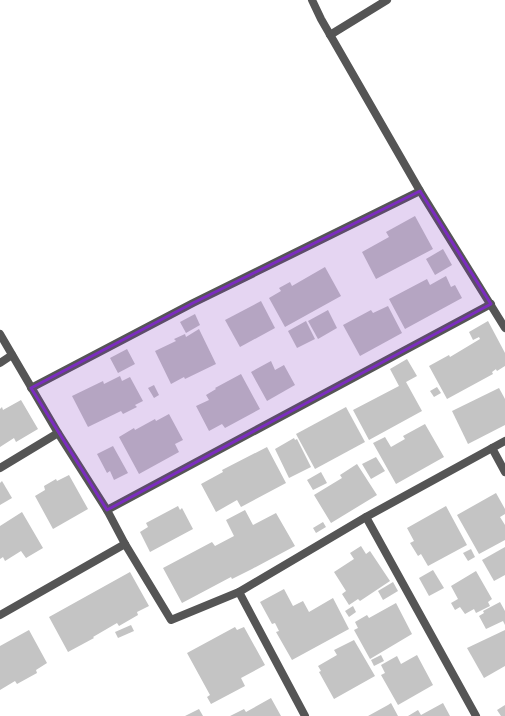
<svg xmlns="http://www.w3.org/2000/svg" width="505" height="716" font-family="Ubuntu,sans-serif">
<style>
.building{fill:#c4c4c4}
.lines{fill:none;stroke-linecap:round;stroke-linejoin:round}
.street{stroke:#555;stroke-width:8}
.marked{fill:#7b2cbf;fill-opacity:0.2;stroke:#7b2cbf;stroke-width:3;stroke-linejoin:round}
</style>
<rect width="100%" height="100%" fill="#fff"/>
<g class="building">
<polygon points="415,216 433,249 376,279 362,252 389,237 386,232"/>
<polygon points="443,249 452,265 435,275 426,259"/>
<polygon points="325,267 341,296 285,327 269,298 281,291 279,288 290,282 292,286"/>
<polygon points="446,276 451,287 455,285 462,298 405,329 389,299 427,279 430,285"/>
<polygon points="261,301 275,328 240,347 225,320"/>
<polygon points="388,306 402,333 360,356 343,325 371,310 373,313"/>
<polygon points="328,310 337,328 318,339 308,321"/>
<polygon points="195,314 200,325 186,333 180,322"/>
<polygon points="306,321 315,339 297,348 288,331"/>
<polygon points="488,321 505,353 505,366 497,371 488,356 496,369 492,372 493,374 447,399 429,366 449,355 450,357 480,339 479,337 473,340 469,332"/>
<polygon points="199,329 216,364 185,379 184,377 171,384 155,351 176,341 174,339 185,334 186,337"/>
<polygon points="127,349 135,364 118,373 110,358"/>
<polygon points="407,359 417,376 406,382 422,411 369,440 353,410 399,386 390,369"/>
<polygon points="271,361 275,370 284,365 295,385 267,401 251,372"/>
<polygon points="241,374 260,409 225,428 222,424 209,431 196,406 209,400 206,395 216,389 215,388"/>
<polygon points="120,376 122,381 130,377 143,401 135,405 137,407 123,414 121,411 88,427 72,396 103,381 104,384"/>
<polygon points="154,385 159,395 154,398 148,388"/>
<polygon points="437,387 441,393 434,397 430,391"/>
<polygon points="499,388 505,399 505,425 468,444 452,411"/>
<polygon points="21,400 38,429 16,442 14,438 0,447 0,409 2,407 3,410"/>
<polygon points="346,407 365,442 315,469 296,434"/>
<polygon points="169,414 183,440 175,444 179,452 139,474 119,437 134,428 135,430 155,419 156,421"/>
<polygon points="425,424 444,457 396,484 373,443 385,437 391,447 405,439 403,436"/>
<polygon points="294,438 295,440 297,439 311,467 289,478 275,449"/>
<polygon points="113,446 128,473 114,480 110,471 107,473 97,454"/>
<polygon points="267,447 286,483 241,507 237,500 216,512 201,484 223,472 222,470"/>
<polygon points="376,457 385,471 371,479 362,464"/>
<polygon points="357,464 377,495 331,523 314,495 342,478 340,475"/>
<polygon points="321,472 327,483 313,490 307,480"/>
<polygon points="69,475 88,509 53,529 35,496 45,490 44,486 56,479 57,481"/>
<polygon points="2,481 12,498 0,505 0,483"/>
<polygon points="496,493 505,509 505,514 500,517 505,525 505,540 479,554 457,515"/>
<polygon points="178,506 180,510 182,508 193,529 150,552 140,532 148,527 146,523"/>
<polygon points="446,506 467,545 428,566 421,554 418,556 410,543 414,541 407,528"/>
<polygon points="245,510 253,525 276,513 295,546 252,569 232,579 231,577 182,603 163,568 212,542 215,546 234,536 226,520"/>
<polygon points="22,512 43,548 26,558 21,551 5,561 3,557 0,559 0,526"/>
<polygon points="323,522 326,527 316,533 313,528"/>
<polygon points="361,546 366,554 370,551 390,581 360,601 358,599 349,605 342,594 346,591 334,572 354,559 350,553"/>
<polygon points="505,547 505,575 494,581 482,560"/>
<polygon points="471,549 475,557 468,561 463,553"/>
<polygon points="433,570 444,588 429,596 419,578"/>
<polygon points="476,571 492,599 488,602 490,606 476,613 474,609 465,614 460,607 455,610 451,603 458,599 451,586"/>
<polygon points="130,572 149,606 137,612 138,615 119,626 117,623 93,637 94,638 68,652 49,617"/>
<polygon points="393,582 398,591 383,600 378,591"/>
<polygon points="284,589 293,606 303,601 309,612 333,598 349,629 292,660 276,632 279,631 275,623 272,624 260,602"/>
<polygon points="500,602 505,611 505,625 503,621 486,629 479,616 484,613 483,611"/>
<polygon points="396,603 412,634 370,659 354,630 358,628 355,622 367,615 369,618"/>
<polygon points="353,606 356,612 349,617 345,611"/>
<polygon points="131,625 134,631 118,638 115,632"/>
<polygon points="235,627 237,630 244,627 265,665 241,678 245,686 211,704 207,697 210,695 187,653"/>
<polygon points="29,630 47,663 36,670 37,673 17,684 15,681 0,690 0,646"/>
<polygon points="505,630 505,666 484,678 467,648"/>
<polygon points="354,640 375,676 334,699 319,672 321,671 318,666 337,655 334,650"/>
<polygon points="381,655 384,661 374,666 371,660"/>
<polygon points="417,655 433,685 398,705 381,675 385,673 381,665 397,656 401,664"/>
<polygon points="271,698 281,716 230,716 244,709 246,712"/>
<polygon points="391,703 398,716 368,716 388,705"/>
<polygon points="443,703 450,716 408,716 418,710 421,715"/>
<polygon points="505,705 505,716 501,716 497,710"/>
<polygon points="199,709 203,716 185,716"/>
</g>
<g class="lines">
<g class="street">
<polyline points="312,0 321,19 420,191 505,328"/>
<polyline points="330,35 387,0"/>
<polyline points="0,334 58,433 107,510 125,544 171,620 239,592 366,517 505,441"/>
<polyline points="0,363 12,355"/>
<polyline points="31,388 193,303 420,191"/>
<polyline points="492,448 505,472"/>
<polyline points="0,468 58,433"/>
<polyline points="107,510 491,304"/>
<polyline points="366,517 476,716"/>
<polyline points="239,592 305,716"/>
<polyline points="0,615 125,544"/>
</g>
</g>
<path class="marked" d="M 420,191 L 491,304 L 107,510 L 31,388 L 193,303 Z"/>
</svg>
